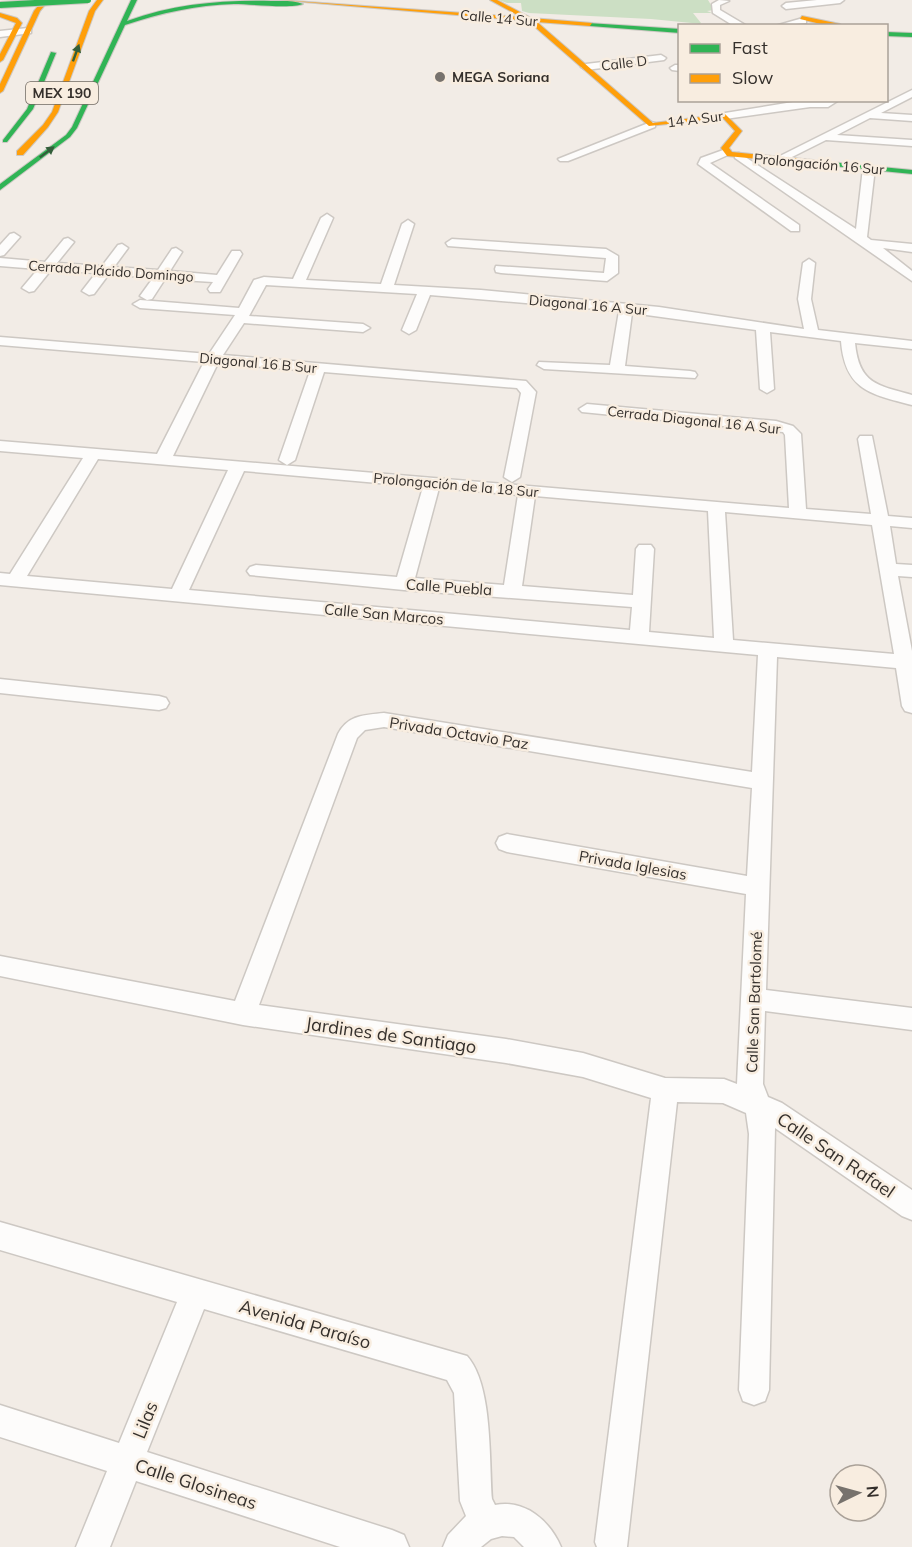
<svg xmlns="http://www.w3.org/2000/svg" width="912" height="1547" font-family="Mulish,sans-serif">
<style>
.green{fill:#ccdfc4}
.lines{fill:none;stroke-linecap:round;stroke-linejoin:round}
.street-casing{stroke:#cdc8c3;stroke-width:3}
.fast-casing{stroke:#cdc8c3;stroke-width:2}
.slow-casing{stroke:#cdc8c3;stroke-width:2}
.street{fill:#fdfcfb;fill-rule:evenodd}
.fast{fill:#30b455;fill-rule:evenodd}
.slow{fill:#ff9f0a;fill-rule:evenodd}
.fast-bridge-casing{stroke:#cdc8c3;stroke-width:8;stroke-linecap:butt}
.fast-bridge{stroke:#30b455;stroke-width:6}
.oneway{fill:#335e3a}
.poi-dot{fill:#77726d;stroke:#f8ede0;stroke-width:2}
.labels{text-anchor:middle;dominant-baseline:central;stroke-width:5;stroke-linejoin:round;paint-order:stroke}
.far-street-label{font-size:14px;fill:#35302c;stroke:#f8ede0}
.far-poi-label{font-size:14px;font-weight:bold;fill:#35302c;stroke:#f8ede0;text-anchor:start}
.shield{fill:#f8ede0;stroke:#706962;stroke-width:1.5}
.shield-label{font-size:14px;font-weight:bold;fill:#35302c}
.street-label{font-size:15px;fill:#35302c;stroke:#f8ede0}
.near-street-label{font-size:18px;fill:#35302c;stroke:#f8ede0}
</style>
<rect width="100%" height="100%" fill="#f2ece6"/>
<polygon class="green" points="499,0 708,0 714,10 707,11 712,13 693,13 701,23 697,25 712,25 651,19 529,13 522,11 521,3 507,3"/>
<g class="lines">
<defs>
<g id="street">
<polygon points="719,0 729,1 720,5 720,10 747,26 734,26 713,13 712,4"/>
<polygon points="817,0 844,0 840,3 786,9 782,6 786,3"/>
<polygon points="803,18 806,19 806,23 775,26"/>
<polygon points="28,28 31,29 31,33 0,37 0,31"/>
<polygon points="661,55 666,58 664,60 586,70 581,67 586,64"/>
<polygon points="675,65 680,65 680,71 672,70 670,68"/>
<polygon points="912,90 912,97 881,113 912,115 912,121 870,118 837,135 912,140 912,146 826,140 782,162 778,163 772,160"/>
<polygon points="805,100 839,100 828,107 810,107 725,119 720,116 725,113"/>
<polygon points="651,122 655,123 655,127 568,161 560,161 558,159"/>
<polygon points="726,149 730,150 730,154 710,163 799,225 799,231 791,231 698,164 701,158"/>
<polygon points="739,153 856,229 863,168 869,165 873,166 875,168 867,237 871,240 912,244 912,252 883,248 912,271 912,281 735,158 735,154"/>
<path d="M 327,214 L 333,218 L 306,280 L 381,284 L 402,224 L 408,220 L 414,224 L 394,285 L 481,290 L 659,307 L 804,329 L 798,299 L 803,263 L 809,259 L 815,263 L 811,299 L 818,330 L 912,341 L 912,349 L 855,343 C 859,384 877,385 912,395 L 912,405 C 870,394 845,390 841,341 L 770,332 L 774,389 L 767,393 L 760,389 L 756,330 L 632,313 L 625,366 L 690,371 L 695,372 L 697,375 L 695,378 L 544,369 L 537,365 L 539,362 L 610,365 L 619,311 L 430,295 L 416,330 L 409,334 L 402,330 L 417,294 L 266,285 L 249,316 L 363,324 L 370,328 L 363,332 L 244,323 L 223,355 L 526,381 L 536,392 L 520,477 L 512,482 L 504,477 L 521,393 L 517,388 L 324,372 L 295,460 L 287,465 L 279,460 L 310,371 L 218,363 L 173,456 L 789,508 L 785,435 L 783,432 L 582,412 L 579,409 L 587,404 L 776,421 L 793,426 L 801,434 L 806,509 L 871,514 L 858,439 L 860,436 L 872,436 L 888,516 L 912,518 L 912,528 L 890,526 L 896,564 L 912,565 L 912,577 L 898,576 L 912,651 L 912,713 L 905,711 L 902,706 L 896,668 L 777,657 L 766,990 L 912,1008 L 912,1030 L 765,1011 L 763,1084 L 768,1097 L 782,1103 L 912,1190 L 912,1220 L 902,1216 L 775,1128 L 769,1390 L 765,1401 L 754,1405 L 743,1401 L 739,1390 L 749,1134 L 746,1113 L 723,1103 L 677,1102 L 627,1547 L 597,1547 L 595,1542 L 651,1098 L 583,1077 L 506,1063 L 243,1025 L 0,976 L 0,956 L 235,1001 L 338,734 C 348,715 364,715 384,713 L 752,772 L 758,655 L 0,585 L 0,573 L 10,574 L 83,458 L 0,451 L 0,441 L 157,454 L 204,362 L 0,345 L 0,337 L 209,354 L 235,315 L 140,308 L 133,304 L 140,300 L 239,308 L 254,280 L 264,277 L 293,279 L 321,218 ZM 98,459 L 228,470 L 172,589 L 27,576 ZM 244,471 L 423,487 L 397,577 L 256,565 L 250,567 L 247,571 L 250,575 L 404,590 L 632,607 L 630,630 L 189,590 ZM 439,488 L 518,495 L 504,585 L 415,578 ZM 535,496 L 708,511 L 714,638 L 649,632 L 654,549 L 651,545 L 639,545 L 636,549 L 633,595 L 522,586 ZM 725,512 L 872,525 L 894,654 L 733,640 ZM 384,727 L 752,788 L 747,876 L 507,834 L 499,837 L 496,843 L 499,849 L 507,852 L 746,894 L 737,1084 L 724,1079 L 665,1078 L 583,1053 L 506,1039 L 259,1005 L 357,738 L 365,730 Z"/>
<polygon points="14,233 20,237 4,255 0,256 0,245 10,234"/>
<polygon points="68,238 74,242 57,263 102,266 118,245 122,244 128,248 114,267 158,270 172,249 176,248 182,252 170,271 217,275 232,251 240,251 242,254 220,292 210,292 208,289 213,282 165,279 152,299 147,300 140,296 153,278 109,274 94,294 89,295 82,291 96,273 51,270 34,291 29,292 22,288 38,269 0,266 0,258 45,262 64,239"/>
<polygon points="452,239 606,249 618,256 618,273 607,281 501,273 496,272 495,269 496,266 604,273 606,258 448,246 446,243"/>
<polygon points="0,679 159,696 166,698 169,703 166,708 159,710 0,693"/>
<path d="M 0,1222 L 467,1356 C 493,1385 489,1460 492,1499 L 495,1505 C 525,1499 550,1521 561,1547 L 524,1547 L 514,1537 L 502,1536 L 491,1539 L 481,1547 L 443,1547 L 448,1535 L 466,1516 L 460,1501 L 454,1393 L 447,1380 L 204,1309 L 147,1452 L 392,1530 L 404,1535 L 409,1547 L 340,1547 L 136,1481 L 110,1547 L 76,1547 L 107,1471 L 0,1437 L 0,1405 L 119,1443 L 177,1302 L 0,1250 Z"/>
</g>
<g id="fast">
<path d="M 131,0 L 137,0 L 127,21 C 174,4 221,0 271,1 C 281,1 294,0 303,4 C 291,9 250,4 234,4 C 196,5 161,13 125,25 L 77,128 L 70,137 L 0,190 L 0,184 L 66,135 L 72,127 Z"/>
<polygon points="588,23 680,29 680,33 590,26"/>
<polygon points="886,32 912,33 912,37 886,36"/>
<polygon points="51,52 56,53 33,109 7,142 3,142 3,140 27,109"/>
<polygon points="810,160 912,170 912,174 813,164 810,164"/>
</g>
<g id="slow">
<polygon points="43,0 49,0 40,11 3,91 0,93 0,84 34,11"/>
<polygon points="97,0 103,0 95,11 58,112 48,127 23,155 17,155 17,151 43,125 52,112 89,11"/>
<polygon points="280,0 521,17 490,0 497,0 531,18 592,23 590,26 537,22 653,123 725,114 742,131 729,148 732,152 813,160 817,162 813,164 727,156 721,148 735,131 723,118 649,126 528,21"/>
<polygon points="0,13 17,18 22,23 3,60 0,62 0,54 16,23 0,17"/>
<polygon points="802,16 840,24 843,26 829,26 800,19"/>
</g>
</defs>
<use href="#street" class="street-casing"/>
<use href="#fast" class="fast-casing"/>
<use href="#slow" class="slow-casing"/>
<use href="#street" class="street"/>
<use href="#fast" class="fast"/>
<use href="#slow" class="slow"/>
<defs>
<polyline id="fast-bridge" points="0,5 88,0"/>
</defs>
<use href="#fast-bridge" class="fast-bridge-casing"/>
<use href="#fast-bridge" class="fast-bridge"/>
</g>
<defs><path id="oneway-solid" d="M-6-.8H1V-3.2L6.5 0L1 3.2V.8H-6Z" transform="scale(1.5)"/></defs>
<g class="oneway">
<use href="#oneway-solid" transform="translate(76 53) rotate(-70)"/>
<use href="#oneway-solid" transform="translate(47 152) rotate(-37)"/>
</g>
<circle class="poi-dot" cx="440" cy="77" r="6"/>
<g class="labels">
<g class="far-street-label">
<text transform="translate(499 18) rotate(5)">Calle 14 Sur</text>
<text transform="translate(624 63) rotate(-7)">Calle D</text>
<text transform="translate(695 119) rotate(-7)">14 A Sur</text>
<text transform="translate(819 164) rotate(5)">Prolongación 16 Sur</text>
<text transform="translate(111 271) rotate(4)">Cerrada Plácido Domingo</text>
<text transform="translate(588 305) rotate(5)">Diagonal 16 A Sur</text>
<text transform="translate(258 363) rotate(5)">Diagonal 16 B Sur</text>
<text transform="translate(694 420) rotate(6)">Cerrada Diagonal 16 A Sur</text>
<text transform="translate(456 485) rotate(5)">Prolongación de la 18 Sur</text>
</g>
<g class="far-poi-label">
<text x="452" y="77">MEGA Soriana</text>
</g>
<rect class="shield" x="26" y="82" width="72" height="22" rx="4.5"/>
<g class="shield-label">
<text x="62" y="93">MEX 190</text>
</g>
<g class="street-label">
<text transform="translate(449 587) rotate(4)">Calle Puebla</text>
<text transform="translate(384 614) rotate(5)">Calle San Marcos</text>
<text transform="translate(459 733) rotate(9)">Privada Octavio Paz</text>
<text transform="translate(633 865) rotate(10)">Privada Iglesias</text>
<text transform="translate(754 1002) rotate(-88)">Calle San Bartolomé</text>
</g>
<g class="near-street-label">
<text transform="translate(391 1035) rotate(8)">Jardines de Santiago</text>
<text transform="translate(836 1155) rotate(34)">Calle San Rafael</text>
<text transform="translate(305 1324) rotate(16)">Avenida Paraíso</text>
<text transform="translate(145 1420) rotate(-68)">Lilas</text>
<text transform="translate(196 1484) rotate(18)">Calle Glosineas</text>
</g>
</g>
<rect x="678" y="24" width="210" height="78" fill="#f8ede0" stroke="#aaa198" stroke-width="1.5"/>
<rect x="690" y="44" width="30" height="9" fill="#30b455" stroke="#aaa198" stroke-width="1.5"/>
<text x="732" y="54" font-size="18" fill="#35302c">Fast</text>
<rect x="690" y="74" width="30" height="9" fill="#ff9f0a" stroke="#aaa198" stroke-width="1.5"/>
<text x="732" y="84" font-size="18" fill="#35302c">Slow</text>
<g transform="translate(858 1493) rotate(85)"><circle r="28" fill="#f8ede0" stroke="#aaa198" stroke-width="1.5"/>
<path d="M0-4.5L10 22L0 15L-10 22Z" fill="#77726d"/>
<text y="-9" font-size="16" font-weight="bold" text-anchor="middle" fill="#35302c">N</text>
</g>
</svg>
